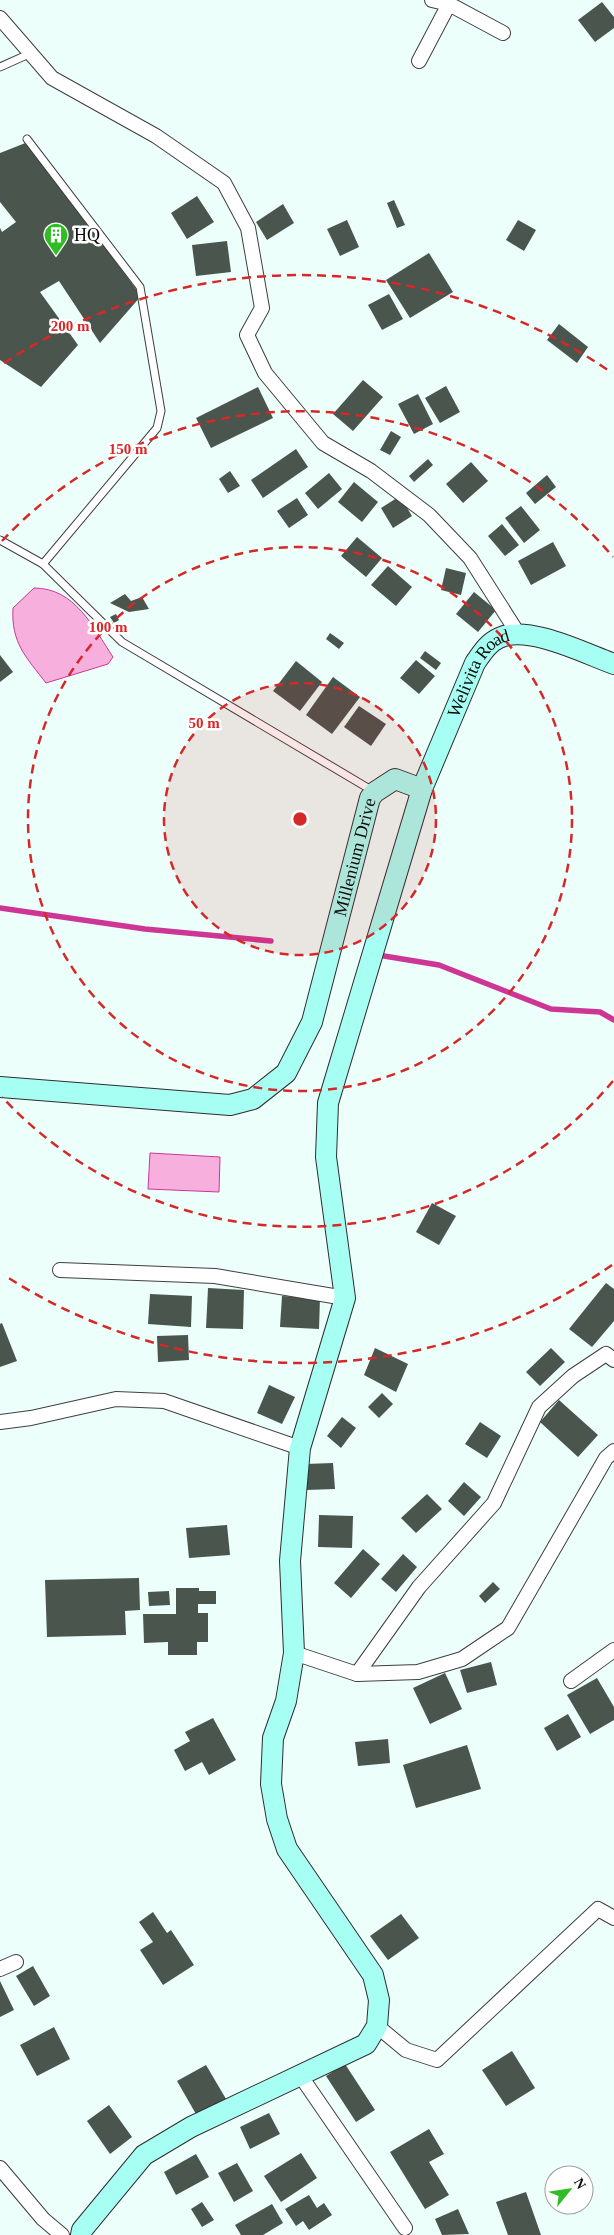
<svg xmlns="http://www.w3.org/2000/svg" width="614" height="2235" font-family="Georgia,serif">
<style>
.water{fill:#f7b0de;stroke:#ce3696}
.lines{fill:none;stroke-linecap:round;stroke-linejoin:round}
.stream{stroke:#ce3696;stroke-width:5.5}
.building{fill:#49554d}
.lane-casing{stroke:#3f3f3f;stroke-width:9}
.street-casing{stroke:#3f3f3f;stroke-width:16}
.secondary-casing{stroke:#2e2e2e;stroke-width:22}
.lane{stroke:#fff;stroke-width:7}
.street{stroke:#fff;stroke-width:14}
.secondary{stroke:#a7fff3;stroke-width:20}
.ring{fill:none;stroke:#d62828;stroke-width:2.5;stroke-dasharray:9 6}
.labels{text-anchor:middle;dominant-baseline:central;stroke-width:5;stroke-linejoin:round;paint-order:stroke}
.poi-label{font-size:18px;fill:#0c0c0c;stroke:#fff;text-anchor:start}
.street-label{font-size:18px;fill:#0c0c0c;stroke:#fff}
.centre{fill:#d62828;stroke:#fff;stroke-width:2.5}
.ring-label{font-size:15px;text-anchor:middle;font-weight:bold;fill:#d62828;stroke:#fff;stroke-width:5;stroke-linejoin:round;paint-order:stroke}
</style>
<rect width="100%" height="100%" fill="#ecfffb"/>
<g class="water">
<path d="M 34,588 C 75,588 93,627 113,657 L 108,664 L 46,683 C 26,657 11,643 13,608 Z"/>
<polygon points="150,1153 220,1157 219,1192 148,1189"/>
</g>
<g class="lines">
<g class="stream">
<polyline points="0,908 145,929 271,941"/>
<polyline points="384,956 439,965 551,1009 600,1012 614,1020"/>
</g>
</g>
<g class="building">
<polygon points="602,2 614,17 614,28 595,42 578,20"/>
<polygon points="28,142 141,296 100,343 59,281 40,292 78,345 41,387 0,360 0,228 2,232 16,222 0,202 0,153"/>
<polygon points="197,196 214,222 187,239 171,213"/>
<polygon points="394,200 405,225 397,228 387,203"/>
<polygon points="283,204 294,223 267,240 256,222"/>
<polygon points="347,220 359,247 340,256 327,229"/>
<polygon points="518,220 536,230 524,251 506,240"/>
<polygon points="227,241 231,272 196,276 192,245"/>
<polygon points="429,253 453,292 410,318 386,280"/>
<polygon points="389,294 403,319 382,330 368,305"/>
<polygon points="559,324 588,347 577,363 547,340"/>
<polygon points="363,380 383,397 353,431 333,414"/>
<polygon points="446,386 460,412 440,423 425,398"/>
<polygon points="258,387 273,418 211,448 196,418"/>
<polygon points="418,394 433,424 414,434 398,404"/>
<polygon points="391,431 401,437 390,455 380,450"/>
<polygon points="296,449 308,467 263,498 251,480"/>
<polygon points="428,459 433,465 414,482 409,476"/>
<polygon points="471,462 488,481 463,503 446,484"/>
<polygon points="230,471 240,486 228,493 219,479"/>
<polygon points="329,473 342,489 318,509 305,493"/>
<polygon points="547,475 556,487 535,504 526,493"/>
<polygon points="354,482 378,502 362,522 338,502"/>
<polygon points="400,496 412,516 393,528 381,508"/>
<polygon points="297,498 308,515 289,528 277,511"/>
<polygon points="521,506 540,530 524,543 505,518"/>
<polygon points="502,524 519,545 505,556 488,536"/>
<polygon points="357,537 382,558 366,577 341,556"/>
<polygon points="553,542 566,566 531,585 518,561"/>
<polygon points="388,566 412,587 396,606 371,585"/>
<polygon points="446,568 466,573 461,595 441,590"/>
<polygon points="474,592 496,610 478,632 456,614"/>
<polygon points="125,594 131,601 142,597 149,609 129,612 110,603"/>
<polygon points="116,614 119,620 114,623 110,617"/>
<polygon points="330,633 344,643 339,649 326,639"/>
<polygon points="425,651 441,663 436,670 420,658"/>
<polygon points="0,655 13,672 0,682"/>
<polygon points="416,660 435,676 419,694 400,678"/>
<polygon points="296,661 322,682 300,711 273,691"/>
<polygon points="333,677 360,697 332,734 306,715"/>
<polygon points="359,706 386,724 371,746 344,727"/>
<polygon points="432,1203 456,1216 439,1245 416,1232"/>
<polygon points="606,1283 614,1289 614,1321 592,1347 569,1329"/>
<polygon points="208,1288 244,1290 243,1329 206,1328"/>
<polygon points="150,1294 192,1296 191,1327 148,1324"/>
<polygon points="282,1296 320,1298 319,1329 280,1327"/>
<polygon points="2,1323 17,1361 0,1367 0,1324"/>
<polygon points="188,1335 189,1360 158,1362 157,1336"/>
<polygon points="375,1348 408,1364 396,1392 364,1375"/>
<polygon points="551,1348 565,1362 540,1386 526,1372"/>
<polygon points="269,1385 295,1397 282,1424 257,1413"/>
<polygon points="382,1393 393,1404 379,1418 368,1407"/>
<polygon points="559,1400 598,1435 578,1457 540,1422"/>
<polygon points="342,1417 356,1428 341,1448 327,1436"/>
<polygon points="480,1422 501,1436 487,1458 465,1444"/>
<polygon points="333,1463 335,1489 306,1490 305,1464"/>
<polygon points="464,1482 481,1497 464,1516 448,1501"/>
<polygon points="427,1494 442,1509 416,1533 401,1518"/>
<polygon points="319,1515 353,1516 352,1548 318,1547"/>
<polygon points="227,1525 230,1555 189,1558 186,1528"/>
<polygon points="363,1549 380,1564 351,1598 334,1583"/>
<polygon points="403,1554 417,1567 396,1592 381,1579"/>
<polygon points="139,1578 140,1610 125,1611 126,1635 47,1637 45,1580"/>
<polygon points="493,1582 500,1589 485,1603 479,1596"/>
<polygon points="176,1588 199,1588 199,1591 216,1591 216,1604 198,1604 198,1613 208,1613 208,1642 197,1642 197,1655 168,1655 168,1642 144,1643 143,1614 176,1614"/>
<polygon points="169,1591 170,1605 149,1606 148,1592"/>
<polygon points="491,1662 497,1685 467,1693 460,1670"/>
<polygon points="445,1673 462,1709 430,1724 413,1688"/>
<polygon points="597,1678 614,1707 614,1720 590,1734 567,1695"/>
<polygon points="568,1714 581,1737 557,1751 544,1728"/>
<polygon points="213,1718 236,1760 209,1775 202,1762 185,1771 174,1750 190,1741 185,1732"/>
<polygon points="388,1739 390,1763 358,1766 355,1742"/>
<polygon points="467,1745 481,1789 416,1808 403,1765"/>
<polygon points="153,1912 167,1933 171,1930 194,1965 163,1985 140,1950 153,1942 139,1922"/>
<polygon points="401,1914 419,1938 388,1960 370,1936"/>
<polygon points="33,1966 50,1996 34,2006 16,1976"/>
<polygon points="0,1981 14,2010 0,2017"/>
<polygon points="54,2027 70,2059 37,2076 20,2045"/>
<polygon points="512,2051 535,2088 506,2106 482,2070"/>
<polygon points="345,2064 375,2110 356,2122 326,2076"/>
<polygon points="206,2065 229,2104 200,2121 177,2081"/>
<polygon points="109,2105 132,2137 110,2154 87,2121"/>
<polygon points="269,2113 280,2134 250,2149 240,2127"/>
<polygon points="429,2129 444,2154 429,2162 449,2195 425,2209 390,2152"/>
<polygon points="301,2153 317,2178 281,2202 264,2176"/>
<polygon points="196,2154 209,2177 176,2195 164,2172"/>
<polygon points="237,2163 253,2191 234,2202 218,2173"/>
<polygon points="526,2192 541,2235 508,2235 496,2202"/>
<polygon points="309,2195 317,2208 324,2203 332,2215 309,2230 303,2221 296,2226 285,2209"/>
<polygon points="202,2202 214,2220 202,2227 191,2209"/>
<polygon points="272,2204 283,2223 263,2235 241,2235 235,2225"/>
<polygon points="458,2209 469,2234 442,2235 435,2219"/>
</g>
<g class="lines">
<defs>
<g id="lane">
<polyline points="0,67 29,54"/>
<polyline points="27,139 140,287 161,411 157,428 43,564"/>
<polyline points="0,540 43,564 122,642 373,791"/>
</g>
<g id="street">
<polyline points="432,0 449,4 503,33"/>
<polyline points="0,18 52,78 156,136 224,183 248,228 262,308 247,335 265,373 323,443 371,471 429,515 470,558 519,635"/>
<polyline points="419,61 449,4"/>
<polyline points="60,1270 215,1276 345,1298"/>
<polyline points="0,1422 31,1418 116,1399 164,1401 300,1448"/>
<polyline points="294,1653 357,1674 419,1587 494,1503 539,1407 573,1376 606,1354 614,1360"/>
<polyline points="357,1674 418,1672 462,1659 508,1628 606,1458 614,1451"/>
<polyline points="571,1681 614,1650"/>
<polyline points="0,1969 16,1962"/>
<polyline points="377,2026 406,2050 437,2060 598,1909 614,1918"/>
<polyline points="300,2075 405,2228"/>
<polyline points="0,2168 43,2219 62,2235"/>
</g>
<g id="secondary">
<path id="s1" d="M 0,1087 L 230,1105 L 253,1099 L 286,1073 L 312,1022 L 370,798 L 375,792 L 395,779 L 422,789"/>
<path id="s2" d="M 81,2235 L 82,2230 L 144,2155 L 191,2127 L 366,2044 L 377,2026 L 379,2000 L 373,1975 L 287,1849 L 277,1819 L 271,1784 L 273,1738 L 286,1701 L 294,1653 L 290,1561 L 300,1448 L 345,1298 L 326,1157 L 328,1103 L 422,789 L 475,663 C 482,653 488,643 499,638 C 528,624 586,654 614,664"/>
</g>
</defs>
<use href="#lane" class="lane-casing"/>
<use href="#street" class="street-casing"/>
<use href="#secondary" class="secondary-casing"/>
<use href="#lane" class="lane"/>
<use href="#street" class="street"/>
<use href="#secondary" class="secondary"/>
</g>
<circle cx="300" cy="819" r="136" fill="#d62828" fill-opacity=".12"/>
<g class="ring">
<circle cx="300" cy="819" r="136"/>
<circle cx="300" cy="819" r="272"/>
<path d="M613 1081A408 408 0 0 1 2 1097M2 541A408 408 0 0 1 613 557"/>
<path d="M612 1265A544 544 0 0 1 4 1275M4 363A544 544 0 0 1 612 373"/>
</g>
<defs>
<symbol id="building-pin" viewBox="-11 -11 22 30"><path d="M0 17L-7.5 6A9.5 9.5 0 1 1 7.5 6Z" fill="#2fbd23" stroke="#fff"/><path d="M-4-6H4V6H1V3H-1V6H-4ZM-2.5-4.3h1.7v1.8h-1.7ZM.8-4.3h1.7v1.8H.8ZM-2.5-1h1.7V.8h-1.7ZM.8-1h1.7V.8H.8Z" fill="#fff"/></symbol>
</defs>
<g fill-rule="evenodd">
<use href="#building-pin" x="42" y="221" width="28" height="38"/>
</g>
<g class="labels">
<g class="poi-label">
<text x="74" y="235">HQ</text>
</g>
<g class="street-label">
<text stroke="none"><textPath href="#s2" startOffset="1794">Welivita Road</textPath></text>
<text stroke="none"><textPath href="#s1" startOffset="524">Millenium Drive</textPath></text>
</g>
</g>
<circle cx="300" cy="819" r="8" class="centre"/>
<g class="ring-label">
<text x="70" y="331">200 m</text>
<text x="128" y="454">150 m</text>
<text x="108" y="632">100 m</text>
<text x="204" y="728">50 m</text>
</g>
<g transform="translate(569 2190) rotate(60)"><circle r="24" fill="#ffffff" stroke="#9e9e9e"/>
<path d="M0-4L9 19L0 12L-9 19Z" fill="#2fbd23"/>
<text y="-8" font-size="14" font-weight="bold" text-anchor="middle" fill="#0c0c0c">N</text>
</g>
</svg>
